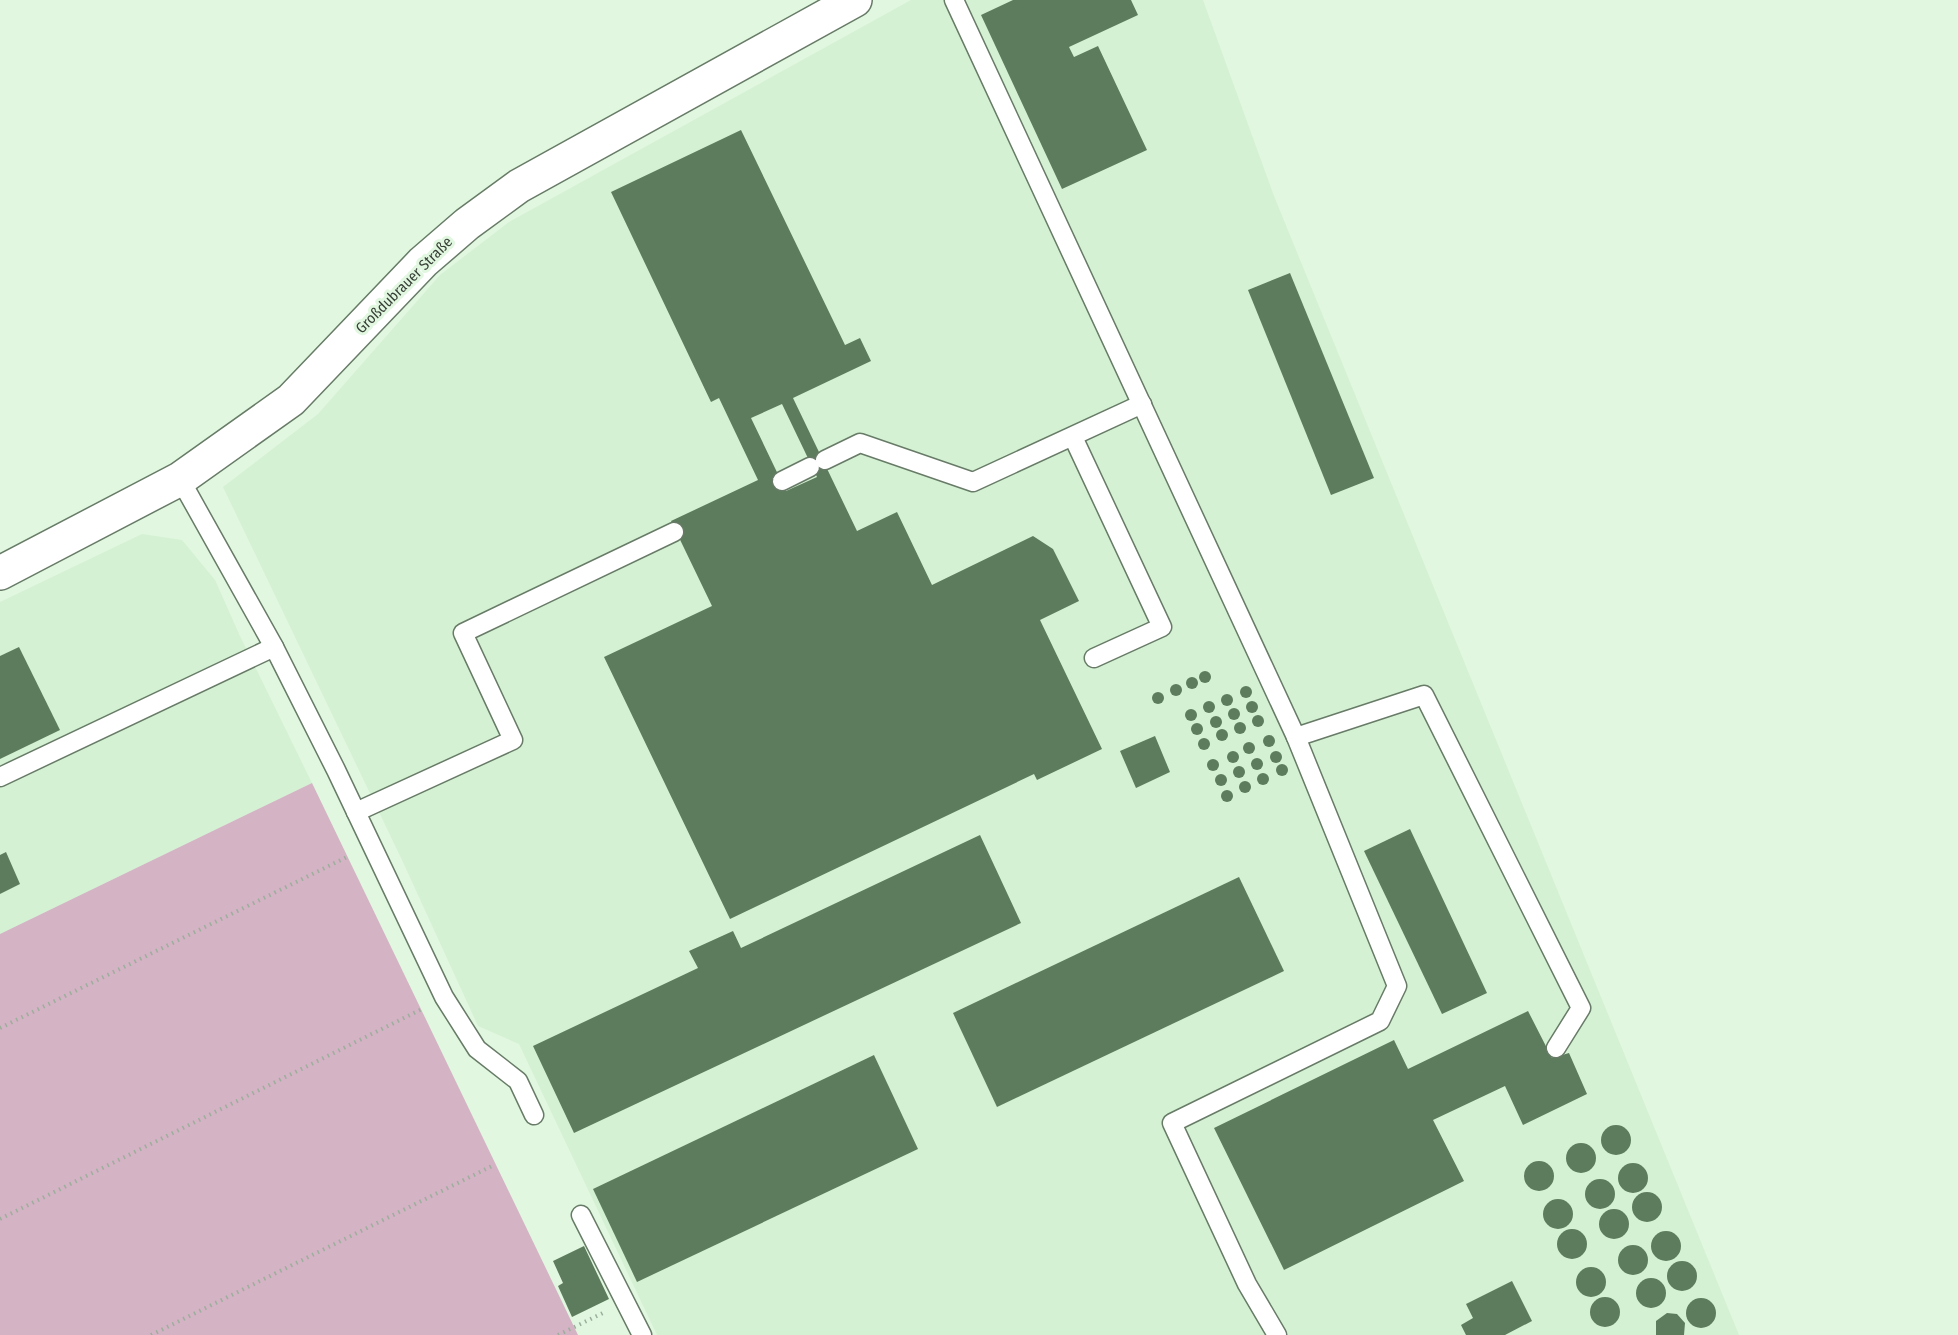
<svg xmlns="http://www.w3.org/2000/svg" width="1958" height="1335" font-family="'Fira Sans Condensed',sans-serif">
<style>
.built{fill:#d4f1d3}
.green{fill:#d3b3c4}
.building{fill:#5d7c5d;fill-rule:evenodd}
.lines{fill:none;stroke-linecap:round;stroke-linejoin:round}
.lane-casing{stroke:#677b67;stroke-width:21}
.secondary-casing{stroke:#677b67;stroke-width:36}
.path{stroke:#9dae9c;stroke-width:4;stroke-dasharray:1.5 4.5;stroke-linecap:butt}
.lane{stroke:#fff;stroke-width:18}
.secondary{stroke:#fff;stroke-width:33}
.labels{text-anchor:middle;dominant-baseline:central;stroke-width:6;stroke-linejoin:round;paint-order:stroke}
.street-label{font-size:15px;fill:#374036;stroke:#e1f7e0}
</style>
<rect width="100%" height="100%" fill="#e1f7e0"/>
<g class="built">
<polygon points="911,0 1203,0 1274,196 1739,1335 657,1335 519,1044 478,1026 402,860 223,487 318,414 440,275 509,222"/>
<polygon points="142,534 182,540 215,580 239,634 312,783 0,934 0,602"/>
</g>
<polygon class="green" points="312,783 578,1335 0,1335 0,934"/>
<g class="building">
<polygon points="1013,0 1131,0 1138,15 1069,47 1074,57 1098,46 1147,150 1062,189 981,15"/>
<path d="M 741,130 L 845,345 L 860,338 L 871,361 L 793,398 L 857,531 L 897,512 L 932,585 L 1033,536 L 1053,549 L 1079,601 L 1040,620 L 1102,749 L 1037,780 L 1034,774 L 730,919 L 604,657 L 712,606 L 671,521 L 758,480 L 719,398 L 711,402 L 611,192 ZM 782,404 L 817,477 L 786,491 L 751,418 Z"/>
<polygon points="1290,273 1374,478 1331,495 1248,290"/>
<polygon points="19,647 60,730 0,759 0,656"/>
<circle cx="1205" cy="677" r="6"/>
<circle cx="1192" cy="683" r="6"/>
<circle cx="1176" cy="690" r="6"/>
<circle cx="1246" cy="692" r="6"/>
<circle cx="1158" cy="698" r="6"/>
<circle cx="1227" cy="700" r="6"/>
<circle cx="1252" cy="707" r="6"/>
<circle cx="1209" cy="707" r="6"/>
<circle cx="1234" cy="714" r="6"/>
<circle cx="1191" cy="715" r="6"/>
<circle cx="1258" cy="721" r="6"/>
<circle cx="1216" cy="722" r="6"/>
<circle cx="1240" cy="728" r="6"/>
<circle cx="1197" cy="729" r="6"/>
<circle cx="1222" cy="735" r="6"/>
<circle cx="1269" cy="741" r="6"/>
<polygon points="1155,736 1170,772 1136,788 1120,751"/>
<circle cx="1204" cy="744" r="6"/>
<circle cx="1249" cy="748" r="6"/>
<circle cx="1233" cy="757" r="6"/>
<circle cx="1276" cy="757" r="6"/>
<circle cx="1257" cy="764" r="6"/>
<circle cx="1213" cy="765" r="6"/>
<circle cx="1282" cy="770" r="6"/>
<circle cx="1239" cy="772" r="6"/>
<circle cx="1263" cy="779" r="6"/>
<circle cx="1221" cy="780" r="6"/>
<circle cx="1245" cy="787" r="6"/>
<circle cx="1227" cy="796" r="6"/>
<polygon points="1410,829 1487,993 1442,1014 1364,851"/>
<polygon points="980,835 1021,923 574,1133 533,1046 698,968 689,951 733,931 741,948"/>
<polygon points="6,852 20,884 0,894 0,855"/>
<polygon points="1239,877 1284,971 997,1107 953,1013"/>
<polygon points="1528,1011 1552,1058 1569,1053 1587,1094 1523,1125 1505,1086 1433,1120 1464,1181 1284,1270 1214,1128 1394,1040 1408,1069"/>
<polygon points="874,1055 918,1149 637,1282 593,1189"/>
<circle cx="1616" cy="1140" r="15"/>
<circle cx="1581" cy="1158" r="15"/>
<circle cx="1539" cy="1176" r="15"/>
<circle cx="1633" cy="1178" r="15"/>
<circle cx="1600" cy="1194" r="15"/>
<circle cx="1647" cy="1207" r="15"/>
<circle cx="1558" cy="1214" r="15"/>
<circle cx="1614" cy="1224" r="15"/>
<circle cx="1572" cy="1244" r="15"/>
<circle cx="1666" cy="1246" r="15"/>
<circle cx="1633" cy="1260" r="15"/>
<polygon points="584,1246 609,1299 572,1317 558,1286 563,1283 553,1261"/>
<circle cx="1682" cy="1276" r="15"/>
<circle cx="1591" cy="1282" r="15"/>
<circle cx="1651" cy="1293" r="15"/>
<polygon points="1512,1281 1532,1321 1505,1335 1466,1335 1461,1325 1473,1318 1466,1304"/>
<circle cx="1605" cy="1312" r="15"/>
<circle cx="1701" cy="1313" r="15"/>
<polygon points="1667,1313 1677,1314 1685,1323 1684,1335 1656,1335 1656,1321"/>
</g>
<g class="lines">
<defs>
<g id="lane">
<polyline points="954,0 1296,737 1424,695 1581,1008 1556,1048"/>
<polyline points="1073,437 1162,627 1094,658"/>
<polyline points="825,460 860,443 973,482 1142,404"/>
<polyline points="180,479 274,647 336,770 444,997 477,1049 518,1081 534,1115"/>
<polyline points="782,481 810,467"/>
<polyline points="0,777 274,647"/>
<polyline points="356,812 513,740 463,633 674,532"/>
<polyline points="581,1215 642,1335"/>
<polyline points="1277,1335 1247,1284 1172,1123 1380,1021 1397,986 1296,737"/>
</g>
<polyline id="secondary" points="0,573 180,479 291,400 423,262 467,224 519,186 855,0"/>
</defs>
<use href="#lane" class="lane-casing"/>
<use href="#secondary" class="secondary-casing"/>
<g class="path">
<polyline points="0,1028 349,856"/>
<polyline points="0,1219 424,1008"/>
<polyline points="151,1335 492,1166"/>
<polyline points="558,1335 603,1313"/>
</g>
<use href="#lane" class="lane"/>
<use href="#secondary" class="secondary"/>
</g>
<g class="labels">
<g class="street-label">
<text transform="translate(404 285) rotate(-45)">Großdubrauer Straße</text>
</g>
</g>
</svg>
